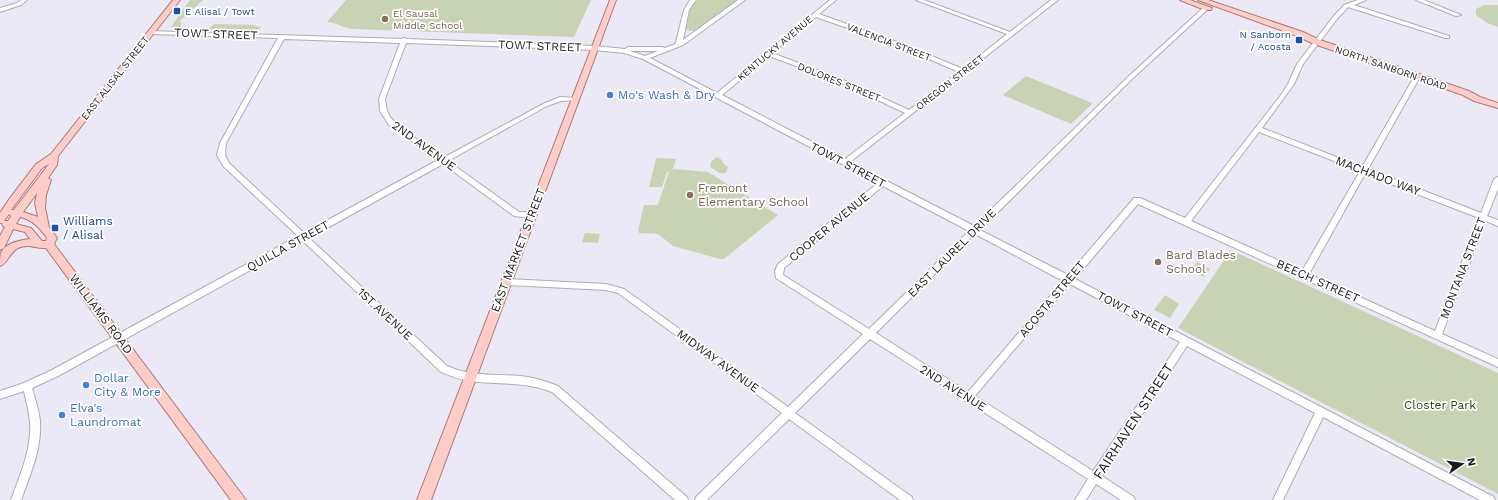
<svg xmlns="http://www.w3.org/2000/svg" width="1498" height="500" font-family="'Work Sans',sans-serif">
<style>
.green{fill:#c8d3b4}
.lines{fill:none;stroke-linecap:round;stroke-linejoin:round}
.minor-casing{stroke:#acabb7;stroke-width:2}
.major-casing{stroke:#ae7874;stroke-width:2}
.minor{fill:#fff;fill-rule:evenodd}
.major{fill:#fecdc8;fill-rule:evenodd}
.transit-dot{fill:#1a4fb4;stroke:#fff;stroke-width:1.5}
.education-dot{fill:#8d6e63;stroke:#fff;stroke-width:1.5}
.shop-dot{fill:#3f7fe0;stroke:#fff;stroke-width:1.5}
.labels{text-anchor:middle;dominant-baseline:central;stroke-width:3.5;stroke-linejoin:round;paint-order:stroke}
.far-transit-label{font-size:10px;fill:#164399;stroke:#fff;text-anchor:start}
.far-education-label{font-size:10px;fill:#785e54;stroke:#fff;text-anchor:start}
.far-street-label{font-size:10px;fill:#1a191d;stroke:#fff}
.street-label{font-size:12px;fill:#1a191d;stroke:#fff}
.shop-label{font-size:12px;fill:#366cbe;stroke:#fff;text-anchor:start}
.education-label{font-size:12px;fill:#785e54;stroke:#fff;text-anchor:start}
.transit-label{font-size:12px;fill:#164399;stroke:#fff;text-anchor:start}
.park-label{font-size:12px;fill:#303d09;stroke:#fff}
.near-street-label{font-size:14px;fill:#1a191d;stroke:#fff}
</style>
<rect width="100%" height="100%" fill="#ebe9f6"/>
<g class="green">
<polygon points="190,0 203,0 180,21 182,24 179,28 171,27"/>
<path d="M 346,0 L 591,0 L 574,37 L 573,37 L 354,29 C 345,29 338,23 327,22 Z"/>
<polygon points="698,0 737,0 695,31 690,31 686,29 691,7"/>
<polygon points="1484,5 1498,5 1498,27 1487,23 1476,15 1476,9"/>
<polygon points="214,24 256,25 254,26 261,27 258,30 208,29"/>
<polygon points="1026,76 1092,103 1093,103 1071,124 1003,95"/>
<polygon points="716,157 720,158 724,164 728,167 726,173 720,173 710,167 711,162"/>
<polygon points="656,158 676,159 673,169 667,172 662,187 649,187"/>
<polygon points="675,169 708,172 778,215 724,259 720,259 673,246 658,234 639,233 638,230 644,205 658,205 669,171"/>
<polygon points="585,233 600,234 598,243 582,242"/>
<polygon points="1231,250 1498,373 1498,494 1178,328"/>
<polygon points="1197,262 1210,269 1204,277 1191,271"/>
<polygon points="1165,295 1179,304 1170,318 1154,310"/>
</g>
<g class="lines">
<defs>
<g id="minor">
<polygon points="21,0 27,0 21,5 0,12 0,8 17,3"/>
<path d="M 690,0 L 696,0 L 689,10 L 683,40 L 738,0 L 745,0 L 683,45 L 650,58 L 717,93 L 830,0 L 836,0 L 819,14 L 900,43 L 963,69 L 1007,34 L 916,0 L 924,0 L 1010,32 L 1051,0 L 1058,0 L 850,162 L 974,226 L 1128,77 L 1204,7 L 1208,7 L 1208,9 L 1132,79 L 980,230 L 1068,275 L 1134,198 L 1140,198 L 1185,218 L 1281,95 L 1288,84 L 1297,64 L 1333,17 L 1344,5 L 1358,0 L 1366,0 L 1354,5 L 1449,36 L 1449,38 L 1445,38 L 1348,7 L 1337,19 L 1303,64 L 1294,84 L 1262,128 L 1362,167 L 1414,77 L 1417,75 L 1419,76 L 1420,77 L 1368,169 L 1481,213 L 1494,179 L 1498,177 L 1498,189 L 1487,216 L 1498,220 L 1498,226 L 1486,221 L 1442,334 L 1498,359 L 1498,367 L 1138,204 L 1075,279 L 1494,497 L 1495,500 L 1480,500 L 1323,417 L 1283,500 L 1273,500 L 1315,413 L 1187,346 L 1102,476 L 1134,497 L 1135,500 L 1121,500 L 1096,484 L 1086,500 L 1075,500 L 1088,479 L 968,402 L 965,401 L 964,399 L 870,339 L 795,413 L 912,497 L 913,500 L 900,500 L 789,419 L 707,500 L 695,500 L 696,497 L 782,413 L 618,293 L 606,290 L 506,285 L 503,284 L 502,282 L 503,280 L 506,279 L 606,284 L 624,289 L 788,407 L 863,334 L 776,278 L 775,271 L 778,264 L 878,183 L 643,59 L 624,53 L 595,50 L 406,43 L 385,99 L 387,111 L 390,117 L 397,125 L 443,158 L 543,104 L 560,97 L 578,98 L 578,100 L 561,101 L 547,106 L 448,161 L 519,212 L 532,212 L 536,215 L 532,218 L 514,216 L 443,164 L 309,238 L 447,366 C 473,378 500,373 528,377 C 539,379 548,382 558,386 L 687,497 L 688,500 L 675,500 L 552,392 C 525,381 498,385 471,381 C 460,380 451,376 441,372 L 303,241 L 58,376 L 32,388 C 35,399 39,410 40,421 C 42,449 30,475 21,500 L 11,500 C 20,475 32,449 30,422 C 29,411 26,401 24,391 L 0,399 L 0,391 L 24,383 L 52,370 L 298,236 L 223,166 L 217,155 L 220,143 L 278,38 L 151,34 L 148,32 L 149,31 L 402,39 L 404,38 L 407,39 L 595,46 L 625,49 L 628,47 L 662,47 L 665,48 L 675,44 L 676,42 L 684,10 ZM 816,17 L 896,45 L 959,72 L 909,110 L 843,80 L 772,53 ZM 284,39 L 400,43 L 379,99 L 380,111 L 389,125 L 438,160 L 304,233 L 229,163 L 225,155 L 226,143 ZM 630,51 L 658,51 L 645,56 ZM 769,56 L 839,82 L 905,113 L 845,159 L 722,95 ZM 1259,132 L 1360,171 L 1302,271 L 1191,221 ZM 1365,174 L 1479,218 L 1435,331 L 1309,274 ZM 883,186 L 969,231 L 869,329 L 783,275 L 784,268 ZM 975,234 L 1063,281 L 968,392 L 876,333 ZM 1070,284 L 1180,342 L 1093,471 L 975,396 Z"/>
<polygon points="1416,0 1424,0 1461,15 1456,16"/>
</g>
<g id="major">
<path d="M 173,0 L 180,0 L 58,156 L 57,165 L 48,178 L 51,180 L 46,195 L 45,208 L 49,227 L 57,238 L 54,244 L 246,500 L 231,500 L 46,248 C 35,249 30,243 18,248 C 10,252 7,264 0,266 C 0,262 0,256 1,253 C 5,243 21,240 30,239 L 25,232 L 13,229 L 4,248 L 0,250 L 0,236 L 5,227 L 3,226 L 2,223 L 0,223 L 0,213 L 10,198 L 36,164 L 51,154 ZM 49,164 L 14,210 L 11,210 L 42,168 ZM 37,193 L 35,203 L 38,217 L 23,212 ZM 9,214 L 11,216 L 8,221 L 4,221 ZM 20,217 C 33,220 40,228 47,238 L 46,241 L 42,241 L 31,228 L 16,224 Z"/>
<polygon points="610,0 616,0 431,500 417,500"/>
<polygon points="1180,0 1190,0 1212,8 1211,10 1205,10"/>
<polygon points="1198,0 1208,0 1303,32 1320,40 1469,91 1480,97 1498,103 1498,108 1474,101 1463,95 1314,44 1297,36"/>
</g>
</defs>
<use href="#minor" class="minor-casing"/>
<use href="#major" class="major-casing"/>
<use href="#minor" class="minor"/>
<use href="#major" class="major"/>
</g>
<g class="transit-dot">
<rect x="173" y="7" width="8" height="8" rx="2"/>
<rect x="1295" y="36" width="8" height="8" rx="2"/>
<rect x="51" y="224" width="8" height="8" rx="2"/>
</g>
<g class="education-dot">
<circle cx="385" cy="19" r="4"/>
<circle cx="690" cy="195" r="4"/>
<circle cx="1158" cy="262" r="4"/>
</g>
<g class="shop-dot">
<circle cx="610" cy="95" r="4"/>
<circle cx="86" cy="385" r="4"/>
<circle cx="62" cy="415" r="4"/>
</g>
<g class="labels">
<g class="far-transit-label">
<text x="185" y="11">E Alisal / Towt</text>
<text x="1291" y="34" text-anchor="end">N Sanborn<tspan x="1291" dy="12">/ Acosta</tspan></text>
</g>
<g class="far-education-label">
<text x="393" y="13">El Sausal<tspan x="393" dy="12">Middle School</tspan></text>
</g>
<g class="far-street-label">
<text transform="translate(889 42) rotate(21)">VALENCIA STREET</text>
<text transform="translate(775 48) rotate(-40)">KENTUCKY AVENUE</text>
<text transform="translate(1391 68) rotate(19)">NORTH SANBORN ROAD</text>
<text transform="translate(115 78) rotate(-52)">EAST ALISAL STREET</text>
<text transform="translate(839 82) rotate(22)">DOLORES STREET</text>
<text transform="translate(950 82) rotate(-38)">OREGON STREET</text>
</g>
<g class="street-label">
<text transform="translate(216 34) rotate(2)">TOWT STREET</text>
<text transform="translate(540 46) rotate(2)">TOWT STREET</text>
<text transform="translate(424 146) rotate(36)">2ND AVENUE</text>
<text transform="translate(848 165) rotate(28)">TOWT STREET</text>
<text transform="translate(1378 176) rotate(21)">MACHADO WAY</text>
<text transform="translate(829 227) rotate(-40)">COOPER AVENUE</text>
<text transform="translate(288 246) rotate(-29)">QUILLA STREET</text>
<text transform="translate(518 250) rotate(-69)">EAST MARKET STREET</text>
<text transform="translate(952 253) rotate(-45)">EAST LAUREL DRIVE</text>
<text transform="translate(1463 268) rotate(-69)">MONTANA STREET</text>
<text transform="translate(1318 281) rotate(24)">BEECH STREET</text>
<text transform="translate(1052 299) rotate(-50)">ACOSTA STREET</text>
<text transform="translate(101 314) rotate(53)">WILLIAMS ROAD</text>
<text transform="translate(385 314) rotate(43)">1ST AVENUE</text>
<text transform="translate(1135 314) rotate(28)">TOWT STREET</text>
<text transform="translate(718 361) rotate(36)">MIDWAY AVENUE</text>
<text transform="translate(953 388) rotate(32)">2ND AVENUE</text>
</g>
<g class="shop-label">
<text x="618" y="95">Mo's Wash &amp; Dry</text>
<text x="94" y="378">Dollar<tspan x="94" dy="14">City &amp; More</tspan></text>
<text x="70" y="408">Elva's<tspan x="70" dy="14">Laundromat</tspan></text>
</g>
<g class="education-label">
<text x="698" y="188">Fremont<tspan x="698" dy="14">Elementary School</tspan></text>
<text x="1166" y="255">Bard Blades<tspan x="1166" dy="14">School</tspan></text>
</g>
<g class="transit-label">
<text x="63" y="221">Williams<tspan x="63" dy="14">/ Alisal</tspan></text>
</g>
<g class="park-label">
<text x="1440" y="405">Closter Park</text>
</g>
<g class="near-street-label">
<text transform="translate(1133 421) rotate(-57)">FAIRHAVEN STREET</text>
</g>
</g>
<g transform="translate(1462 464) rotate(77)" stroke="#ffffff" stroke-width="3" paint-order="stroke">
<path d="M0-3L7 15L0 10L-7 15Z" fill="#1a191d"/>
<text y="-6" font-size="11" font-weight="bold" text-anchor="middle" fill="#1a191d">N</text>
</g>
</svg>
